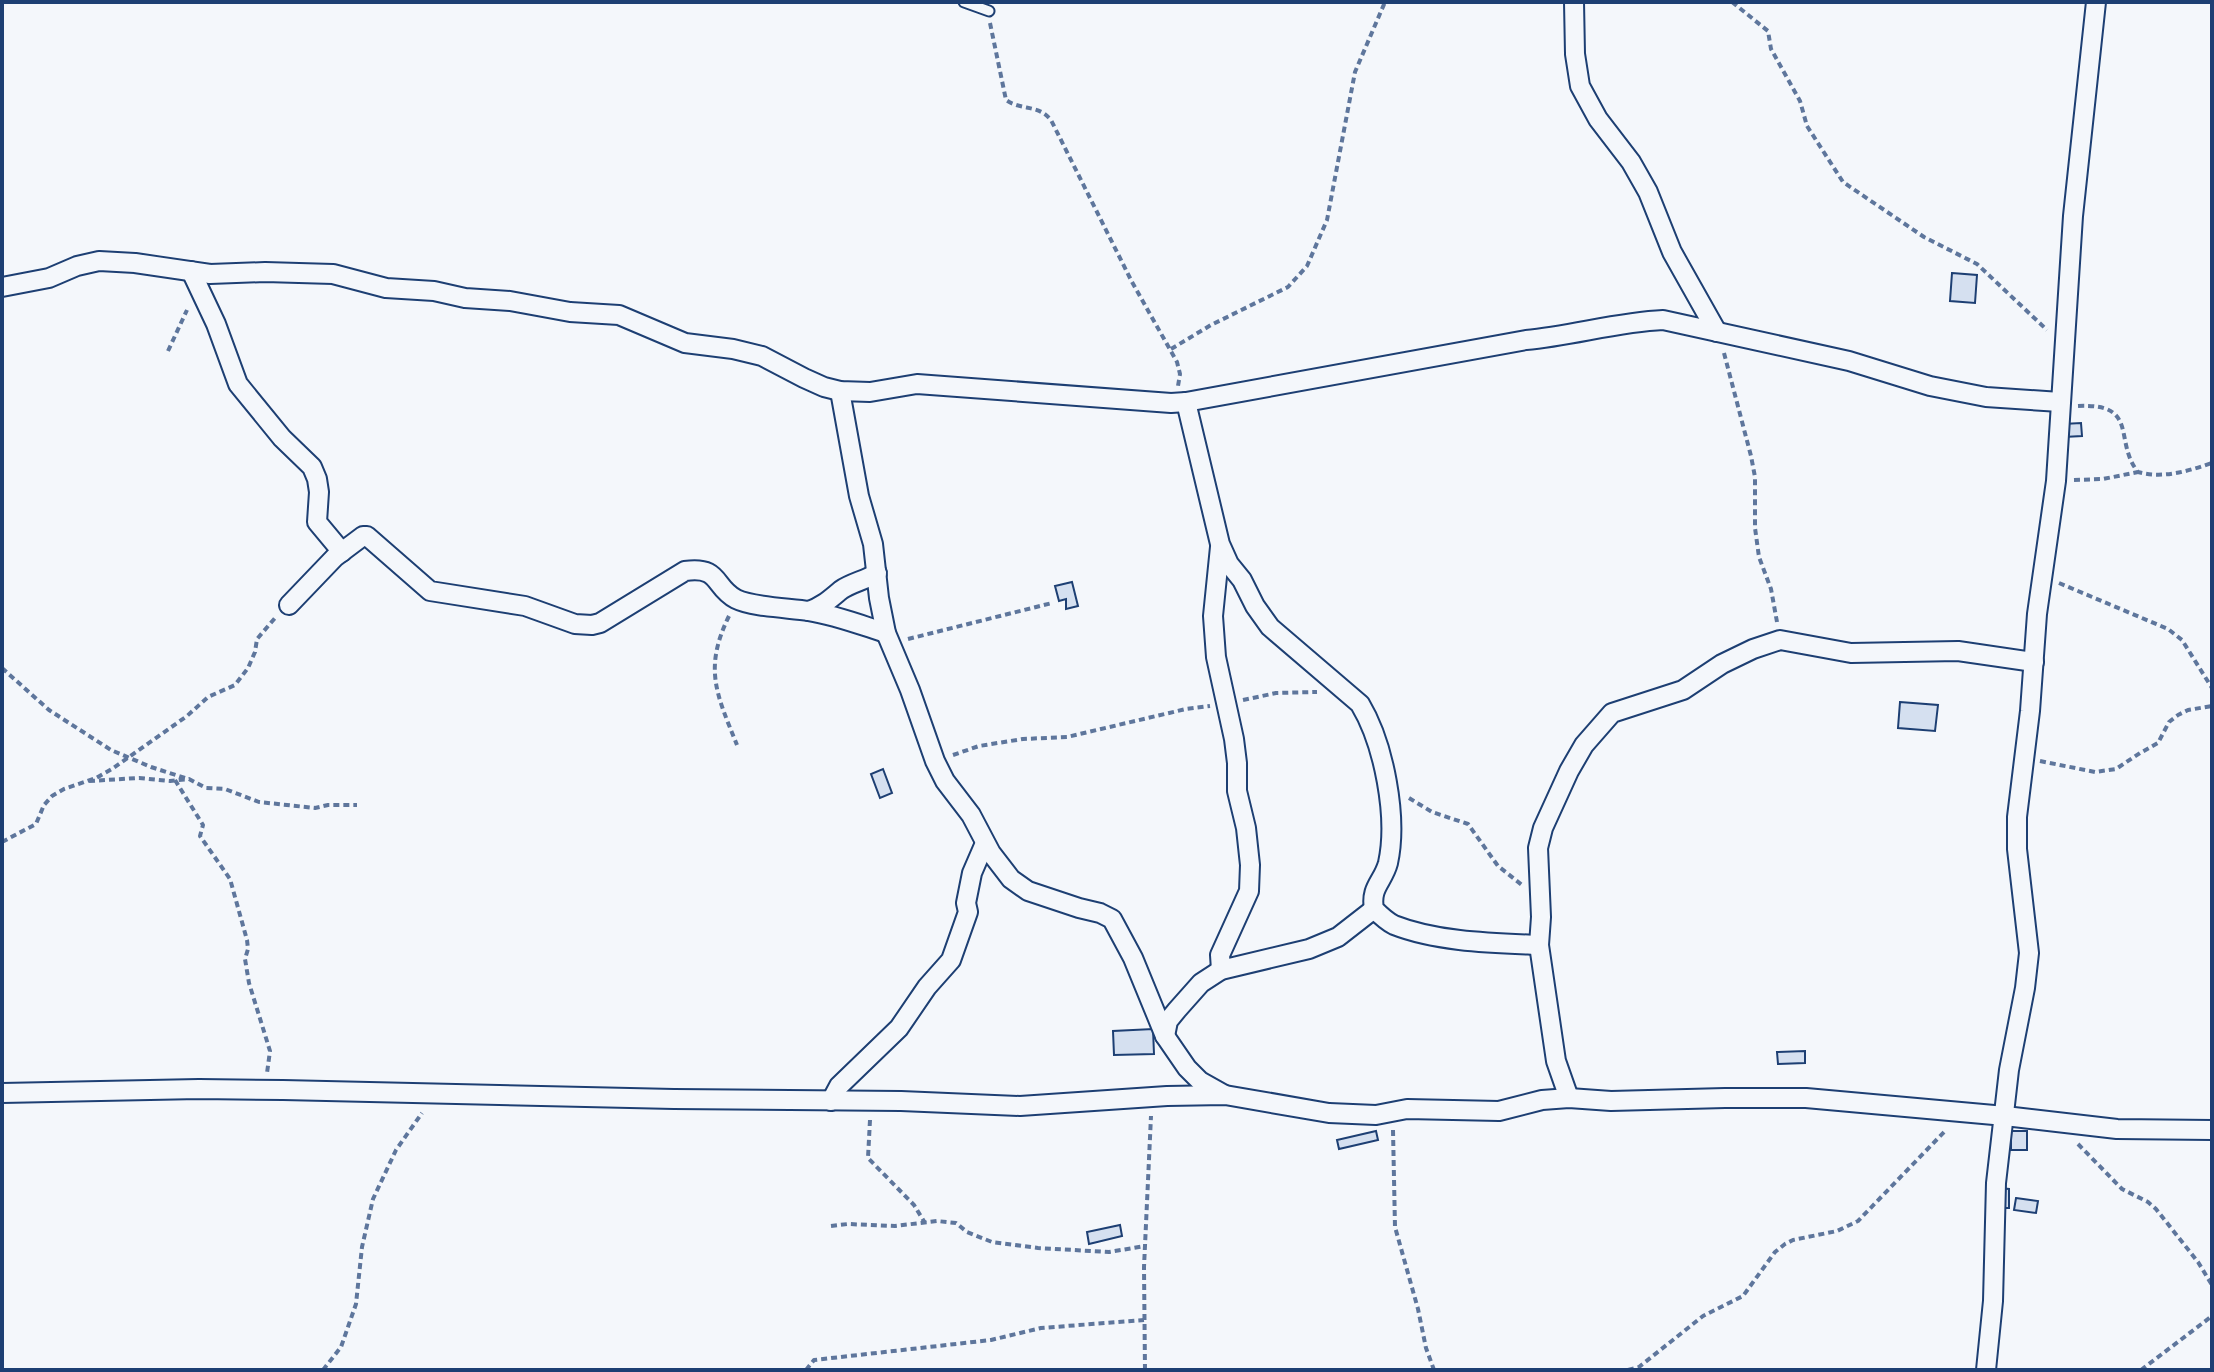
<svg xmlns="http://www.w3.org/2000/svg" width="2214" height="1372" font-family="Quicksand,sans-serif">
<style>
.building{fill:#d5e0f0;stroke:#1d3f73;stroke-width:2}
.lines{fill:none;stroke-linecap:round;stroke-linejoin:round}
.lane-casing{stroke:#1d3f73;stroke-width:13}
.street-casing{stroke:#1d3f73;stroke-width:22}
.path{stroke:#5e769c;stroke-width:4;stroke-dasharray:6 4;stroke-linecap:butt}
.lane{stroke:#f4f7fb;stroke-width:9}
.street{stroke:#f4f7fb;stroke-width:18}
</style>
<rect width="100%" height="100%" fill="#f4f7fb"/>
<g class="building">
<polygon points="1952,273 1977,275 1975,303 1950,301"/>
<polygon points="2081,423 2082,436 2064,437 2063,424"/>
<polygon points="1072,582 1078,606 1066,609 1066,599 1059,601 1055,586"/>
<polygon points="1900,702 1938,705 1935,731 1898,728"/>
<polygon points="883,769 892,793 880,798 871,774"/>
<polygon points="1153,1029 1154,1054 1114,1055 1113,1031"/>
<polygon points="1805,1051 1805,1063 1778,1064 1777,1052"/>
<polygon points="1376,1131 1378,1140 1339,1149 1337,1140"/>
<rect x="2011" y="1131" width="16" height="19"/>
<polygon points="1999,1188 2009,1189 2009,1208 1998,1208"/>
<polygon points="2016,1198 2038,1201 2036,1213 2014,1210"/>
<polygon points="1120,1225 1122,1236 1089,1244 1087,1232"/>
</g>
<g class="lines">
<defs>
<polyline id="lane" points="964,2 989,11"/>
<g id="street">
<polyline points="1574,2 1575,54 1580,86 1598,119 1631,162 1648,192 1672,252 1717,332"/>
<polyline points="191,271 216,324 238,384 282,438 312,467 317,479 319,492 317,522 342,552"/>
<path d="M 2,287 L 49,278 L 77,266 L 99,261 L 135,263 L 210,274 L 265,272 L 333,274 L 386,288 L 434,291 L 465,298 L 510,301 L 570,312 L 619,315 L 685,343 L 733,349 L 762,356 L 804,378 L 824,387 L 840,391 L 870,392 L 917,384 L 1171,403 L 1186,402 L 1526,340 C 1572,336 1617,322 1663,320 L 1849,361 L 1930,386 L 1986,397 L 2060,402"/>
<polyline points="840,391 859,496 873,544 879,598 886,633 910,690 935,761 945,781 971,815 991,853 1011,879 1028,891 1079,908 1100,913 1112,919 1133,958 1165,1036 1187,1068 1200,1081 1225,1095"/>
<path d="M 1186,402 L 1220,544 L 1229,564 L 1242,580 L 1255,606 L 1270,627 L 1360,704 C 1384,744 1398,817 1388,863 C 1383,882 1370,887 1374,909 C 1380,915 1386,921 1394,925 C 1437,942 1493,943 1539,945"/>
<polyline points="1220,547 1213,616 1216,657 1234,739 1237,763 1237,791 1246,828 1250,865 1249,891 1220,955 1221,970"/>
<path d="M 289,605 L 335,557 L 363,536 L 367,536 L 430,591 L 525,606 L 575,624 L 592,625 L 600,623 L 685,571 C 721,566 713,587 736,599 C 752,607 789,608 809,611 C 835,615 861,625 886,633"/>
<path d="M 809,611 C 823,606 830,599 841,590 C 851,583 866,580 877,573"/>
<polyline points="1165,1036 1168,1021 1177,1010 1201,983 1221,970 1309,949 1338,937 1374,909"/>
<polyline points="2,1093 199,1089 283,1090 674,1099 901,1101 1020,1106 1167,1096 1225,1095 1329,1113 1376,1115 1407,1109 1499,1111 1542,1100 1569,1098 1611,1101 1725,1098 1806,1098 2005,1116 2117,1129 2212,1130"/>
<polyline points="1569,1098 1556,1061 1539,945 1541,917 1538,848 1543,828 1569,771 1584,745 1612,713 1683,690 1722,664 1753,649 1780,640 1851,653 1958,651 2034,662"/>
<polyline points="831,1101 839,1086 899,1028 927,987 951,960 968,912 966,903 972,873 985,843"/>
<polyline points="1986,1370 1993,1301 1996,1183 2009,1070 2025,988 2029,953 2017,849 2017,817 2030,711 2037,614 2056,481 2073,216 2096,2"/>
</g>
</defs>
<use href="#lane" class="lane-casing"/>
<use href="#street" class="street-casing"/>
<g class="path">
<polyline points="1732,2 1768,31 1771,49 1800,101 1807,126 1843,182 1924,237 1977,264 2047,330"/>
<path d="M 990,23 L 1006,100 C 1022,111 1038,104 1051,120 L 1132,282 L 1177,362 L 1180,374 L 1178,386"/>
<polyline points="1171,349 1211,325 1288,287 1307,266 1327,220 1355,72 1385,2"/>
<polyline points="168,351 187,310"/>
<polyline points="1724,353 1751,456 1755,477 1755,528 1759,557 1771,589 1777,622"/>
<path d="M 2078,406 C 2140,403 2113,441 2138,472 C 2163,479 2188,471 2212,463"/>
<polyline points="2074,480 2103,479 2138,472"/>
<polyline points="2059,583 2168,629 2182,640 2212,688"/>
<path d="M 729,616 C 703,669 717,695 737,745"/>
<polyline points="908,639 1052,603"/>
<polyline points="2,668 49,710 111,750 151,767 185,778"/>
<polyline points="1243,700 1276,693 1317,692"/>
<polyline points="953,755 979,746 1023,739 1067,737 1186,709 1210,706"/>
<polyline points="2040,761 2095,772 2116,769 2140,753 2158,743 2169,722 2178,715 2188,710 2212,706"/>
<polyline points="175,780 203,825 200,836 230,879 247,940 248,949 245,959 249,983 270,1051 267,1073"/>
<polyline points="89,781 139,778 170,781 189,779 206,788 225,789 259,802 315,808 328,805 357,805"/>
<polyline points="1409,798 1432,812 1468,824 1498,866 1522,885"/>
<polyline points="2,842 36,824 44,805 52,796 64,789 96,778 112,769 187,716 208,697 235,685 248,668 255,652 257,639 275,618"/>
<polyline points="870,1120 868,1158 914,1205 925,1223"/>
<polyline points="1393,1130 1395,1227 1418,1309 1426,1348 1434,1370"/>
<polyline points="2078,1144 2122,1189 2148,1202 2156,1209 2198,1262 2212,1285"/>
<polyline points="831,1226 848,1224 895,1226 937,1221 956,1223 967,1232 992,1242 1038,1248 1109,1252 1145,1246"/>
<polyline points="323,1370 341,1347 356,1304 362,1247 373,1199 396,1150 422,1113"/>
<polyline points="806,1370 814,1360 991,1340 1041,1328 1144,1320"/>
<polyline points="1145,1370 1144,1267 1151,1116"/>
<polyline points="1628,1370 1639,1367 1703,1316 1743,1296 1775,1252 1785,1244 1793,1240 1837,1231 1858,1221 1946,1130"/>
<polyline points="2141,1370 2212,1316"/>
</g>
<use href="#lane" class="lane"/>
<use href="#street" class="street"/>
</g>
<rect width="2214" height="1372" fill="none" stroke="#1d3f73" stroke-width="8"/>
</svg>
